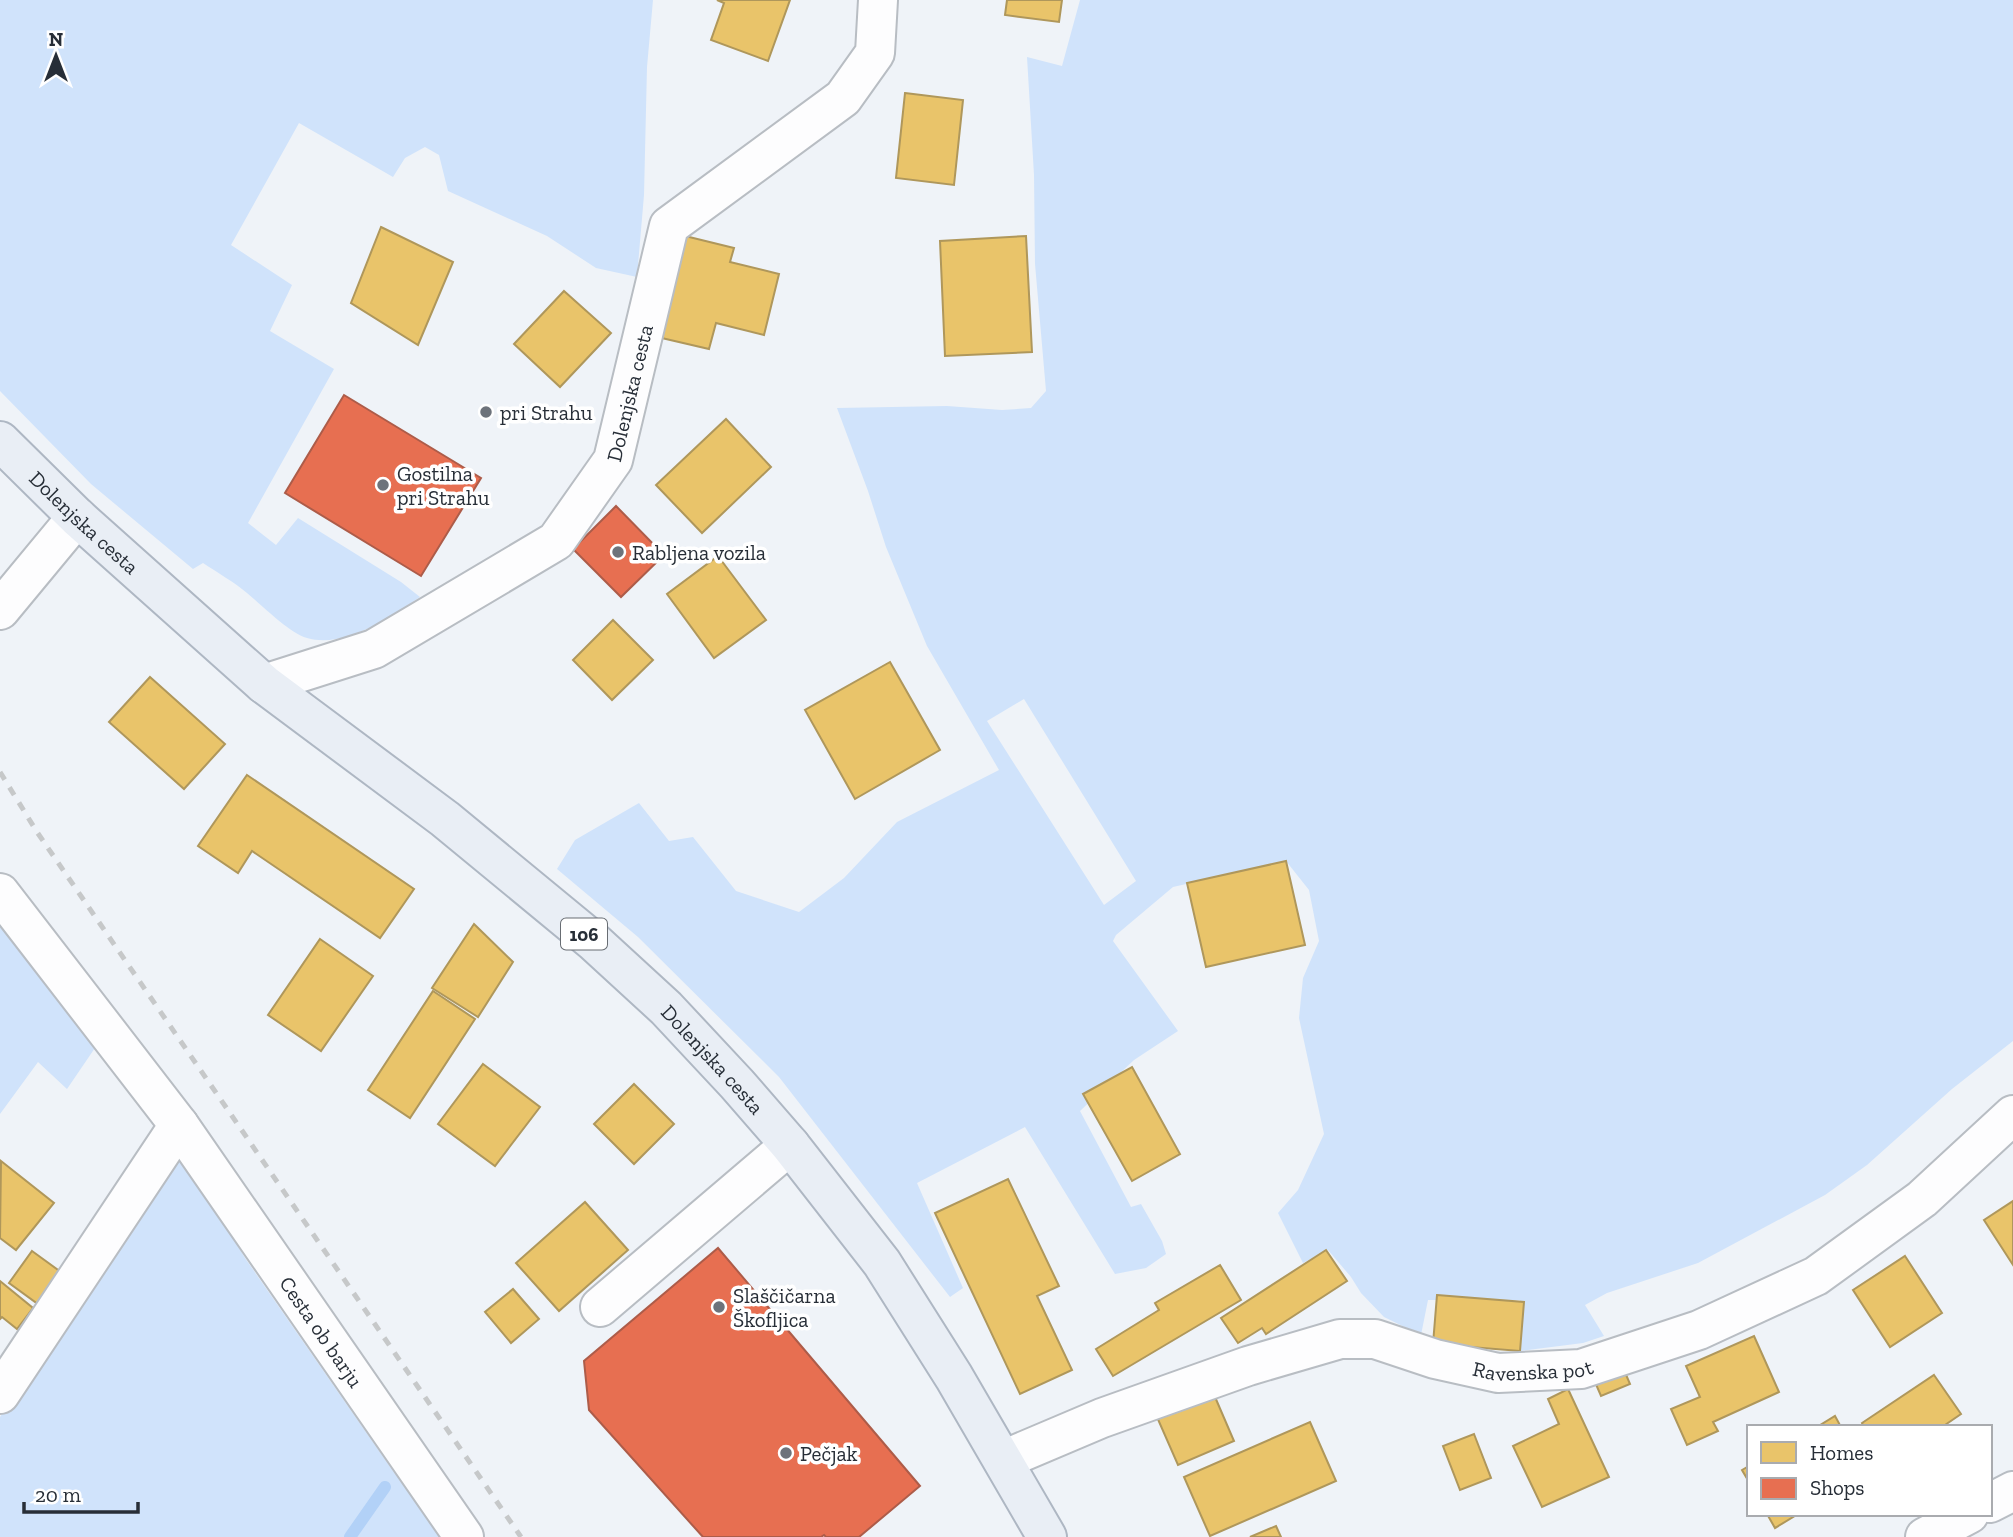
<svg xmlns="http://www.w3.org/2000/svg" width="2013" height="1537" font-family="'Zilla Slab',serif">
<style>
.green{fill:#d0e3fb;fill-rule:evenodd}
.homes{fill:#e9c46a;stroke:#af975b;stroke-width:2}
.shops{fill:#e76f51;stroke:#ad5c49;stroke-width:2}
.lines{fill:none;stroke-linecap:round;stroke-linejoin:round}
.stream{stroke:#b2d1f7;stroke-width:12}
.minor-casing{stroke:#b8bdc3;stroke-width:42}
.major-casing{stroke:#aeb7c3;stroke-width:42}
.minor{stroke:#fdfdfe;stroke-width:38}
.major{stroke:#e9eef5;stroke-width:38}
.rail{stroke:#c6c8c9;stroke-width:5;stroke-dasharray:9 9;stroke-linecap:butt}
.poi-dot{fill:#6d737b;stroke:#fff;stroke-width:2.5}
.labels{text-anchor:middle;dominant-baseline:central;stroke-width:7;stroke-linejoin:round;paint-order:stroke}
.shield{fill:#fff;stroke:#686d73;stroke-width:2}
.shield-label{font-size:19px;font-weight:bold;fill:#272e37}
.street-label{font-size:21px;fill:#272e37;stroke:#fff}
.poi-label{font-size:21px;fill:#272e37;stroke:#fff;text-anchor:start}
</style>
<rect width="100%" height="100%" fill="#eff3f8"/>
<g class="green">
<path d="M 0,0 L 653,0 L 647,67 L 644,195 L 637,277 L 596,268 L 547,236 L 448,191 L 439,155 L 425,147 L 405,158 L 393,177 L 299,123 L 231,245 L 292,285 L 270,331 L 334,369 L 248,523 L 276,545 L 298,518 L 401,582 L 420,597 C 391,617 344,649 307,638 C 288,632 263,606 247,593 C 234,582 218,573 203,563 L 193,569 L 91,484 L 0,391 Z"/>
<path d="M 1080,0 L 2013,0 L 2013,1041 L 1952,1089 L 1867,1165 L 1825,1195 L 1698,1263 L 1607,1293 L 1585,1305 L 1604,1336 L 1583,1343 L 1521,1351 L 1520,1300 L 1428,1300 L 1421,1335 L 1384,1317 L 1361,1293 L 1351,1277 L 1328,1250 L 1303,1263 L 1278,1213 L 1298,1190 L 1324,1134 L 1299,1018 L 1303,978 L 1319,941 L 1309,890 L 1286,861 L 1173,887 L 1116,935 L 1113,941 L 1178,1031 L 1134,1060 L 1080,1111 L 1131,1207 L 1141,1204 L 1162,1241 L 1166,1254 L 1146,1268 L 1115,1274 L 1025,1127 L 917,1183 L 963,1288 L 950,1297 L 779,1077 L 638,937 L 557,869 L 575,840 L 639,803 L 669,841 L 693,837 L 736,891 L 799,912 L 844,878 L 897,822 L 999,770 L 927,646 L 886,547 L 868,491 L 837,408 L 947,406 L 1002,410 L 1031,408 L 1046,391 L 1035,264 L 1034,175 L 1027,57 L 1062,66 ZM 1024,699 L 1136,881 L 1104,905 L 987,721 Z"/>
<polygon points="0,912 99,1042 67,1089 38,1062 0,1114"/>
<polygon points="177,1160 189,1165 245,1258 393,1471 442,1537 0,1537 0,1417 165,1165"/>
</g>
<g class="homes">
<polygon points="717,0 790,0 768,61 711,40 724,3"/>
<polygon points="1007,0 1062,0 1059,22 1005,15"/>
<polygon points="905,93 963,100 954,185 896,178"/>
<polygon points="381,227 453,262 418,345 351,303"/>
<polygon points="677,234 734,248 730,262 779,274 764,335 716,323 709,349 653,336"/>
<polygon points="1026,236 1032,352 945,356 940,241"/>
<polygon points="564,291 611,333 560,387 514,344"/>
<polygon points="726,419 771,467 702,533 656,485"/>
<polygon points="718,556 766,620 714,658 667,594"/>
<polygon points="613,620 653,660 612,700 573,660"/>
<polygon points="890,662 940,750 855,799 805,710"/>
<polygon points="150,677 225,744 184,789 109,722"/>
<polygon points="247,775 414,889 380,938 252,851 238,873 198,846"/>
<polygon points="1286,861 1305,945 1206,967 1187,883"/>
<polygon points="474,924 513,962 478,1017 432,988"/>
<polygon points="320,939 373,976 321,1051 268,1015"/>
<polygon points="433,991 475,1019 410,1118 368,1090"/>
<polygon points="483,1064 540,1107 495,1166 438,1124"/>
<polygon points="1132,1067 1180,1154 1132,1181 1083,1094"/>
<polygon points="634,1084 674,1124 634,1164 594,1124"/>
<polygon points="1,1161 54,1203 16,1250 0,1238"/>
<polygon points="1008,1179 1059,1286 1037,1296 1072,1370 1020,1394 935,1213"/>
<polygon points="2013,1201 2013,1265 1984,1220"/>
<polygon points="585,1202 628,1250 559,1311 516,1263"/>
<polygon points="1326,1250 1347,1281 1266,1334 1262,1328 1238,1343 1221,1318"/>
<polygon points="32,1251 65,1275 42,1307 9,1283"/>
<polygon points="1905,1256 1942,1313 1890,1347 1853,1290"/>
<polygon points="1220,1265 1241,1300 1113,1376 1096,1349 1159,1310 1155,1303"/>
<polygon points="0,1281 33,1308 17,1329 2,1317 0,1319"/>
<polygon points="513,1289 539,1319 511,1343 485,1312"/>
<polygon points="1437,1295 1524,1302 1520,1351 1433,1344"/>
<polygon points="1754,1336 1779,1392 1713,1422 1718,1431 1687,1445 1671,1409 1700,1397 1686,1366"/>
<polygon points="1621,1363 1630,1384 1601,1396 1592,1375"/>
<polygon points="1934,1375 1961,1414 1942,1427 1864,1427 1862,1423"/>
<polygon points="1209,1383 1234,1441 1178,1465 1153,1408"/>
<polygon points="1568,1389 1609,1477 1542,1507 1513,1446 1559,1424 1548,1399"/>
<polygon points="1835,1416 1841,1427 1817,1427"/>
<polygon points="1310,1422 1336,1481 1210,1536 1184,1477"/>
<polygon points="1474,1434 1491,1478 1460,1490 1443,1446"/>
<polygon points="1749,1466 1749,1482 1742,1470"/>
<polygon points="1767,1514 1798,1514 1775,1528"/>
<polygon points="1276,1526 1281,1537 1250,1537"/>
</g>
<g class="shops">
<polygon points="344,395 481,478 421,576 285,493"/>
<polygon points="616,506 664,555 621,597 573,549"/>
<polygon points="718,1248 920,1486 859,1537 826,1537 824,1535 821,1537 703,1537 589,1410 584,1361"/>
</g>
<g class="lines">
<polyline class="stream" points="350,1537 385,1487"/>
<defs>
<g id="minor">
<polyline points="0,610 77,517"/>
<path id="s1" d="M 264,684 L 374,649 L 556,541 L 613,460 L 669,226 L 843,98 L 875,53 L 878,0"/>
<path id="s2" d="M 0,893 L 179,1125 L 464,1537"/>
<polyline points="600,1307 790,1145"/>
<polyline points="0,1394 179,1125"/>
<path id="s3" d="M 1003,1460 L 1102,1418 L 1248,1366 L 1340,1339 L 1375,1339 L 1435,1359 L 1498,1373 L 1581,1369 L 1699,1330 L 1816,1276 L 1922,1199 L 2013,1115"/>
<polyline points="1990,1503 2013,1491"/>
<polyline points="1925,1537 1969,1514"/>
</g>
<g id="major">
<path id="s4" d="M 0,441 L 77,517 L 264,684 L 445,819 L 593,941 L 666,1008 L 737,1084 L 790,1145 L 882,1263 L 954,1377 L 1047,1537"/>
</g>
</defs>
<use href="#minor" class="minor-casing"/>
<use href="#major" class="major-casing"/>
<use href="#minor" class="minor"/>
<use href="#major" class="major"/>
<polyline class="rail" points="0,772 37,832 521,1537"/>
</g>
<g class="poi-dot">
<circle cx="486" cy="412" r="7"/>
<circle cx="383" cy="485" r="7"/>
<circle cx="618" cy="552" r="7"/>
<circle cx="719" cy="1307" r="7"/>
<circle cx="786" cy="1453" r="7"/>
</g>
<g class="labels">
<rect class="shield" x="561" y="918.5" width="46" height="31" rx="5"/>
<g class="shield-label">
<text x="584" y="934">106</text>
</g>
<g class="street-label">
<text stroke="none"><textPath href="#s1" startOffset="495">Dolenjska cesta</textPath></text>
<text stroke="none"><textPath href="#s4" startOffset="117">Dolenjska cesta</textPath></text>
<text stroke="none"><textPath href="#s4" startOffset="945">Dolenjska cesta</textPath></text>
<text stroke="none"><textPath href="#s2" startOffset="544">Cesta ob barju</textPath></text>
<text stroke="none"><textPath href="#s3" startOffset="556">Ravenska pot</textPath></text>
</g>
<g class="poi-label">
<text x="500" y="412">pri Strahu</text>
<text x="397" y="473">Gostilna<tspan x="397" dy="24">pri Strahu</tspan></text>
<text x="632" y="552">Rabljena vozila</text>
<text x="733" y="1295">Slaščičarna<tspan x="733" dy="24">Škofljica</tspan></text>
<text x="800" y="1453">Pečjak</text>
</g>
</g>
<rect x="1747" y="1425" width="245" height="91" fill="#ffffff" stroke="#a9abaf" stroke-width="2"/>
<rect x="1761" y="1442" width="35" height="21" fill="#e9c46a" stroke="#a9abaf" stroke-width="2"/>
<text x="1810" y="1460" font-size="21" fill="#272e37">Homes</text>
<rect x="1761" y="1478" width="35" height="21" fill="#e76f51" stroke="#a9abaf" stroke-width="2"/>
<text x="1810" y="1495" font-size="21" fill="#272e37">Shops</text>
<g transform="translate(56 56)" stroke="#ffffff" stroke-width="5" paint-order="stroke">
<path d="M0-5L12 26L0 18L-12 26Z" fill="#272e37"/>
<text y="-10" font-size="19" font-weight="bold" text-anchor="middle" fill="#272e37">N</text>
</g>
<path d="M24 1502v10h114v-10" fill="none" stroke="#272e37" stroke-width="3.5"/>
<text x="35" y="1502" font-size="21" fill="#272e37" stroke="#ffffff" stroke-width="5" paint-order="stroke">20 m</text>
</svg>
